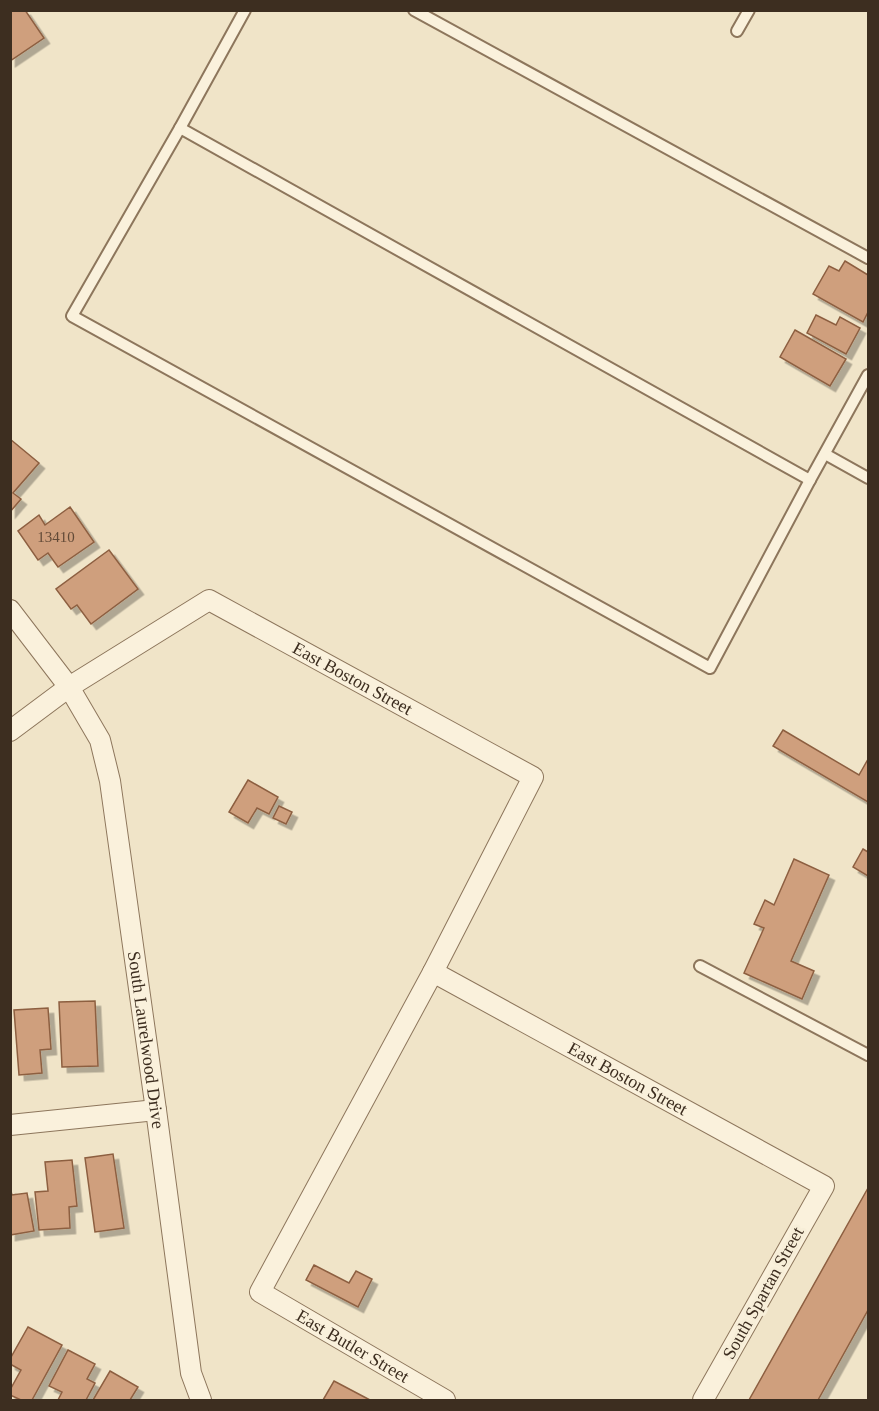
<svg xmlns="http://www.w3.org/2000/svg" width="879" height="1411" font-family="Georgia,serif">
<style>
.building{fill:#cf9f7d;stroke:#8d5f41;stroke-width:1.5;filter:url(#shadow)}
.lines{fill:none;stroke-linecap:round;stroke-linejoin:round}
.service-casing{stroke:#8d765c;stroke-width:14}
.minor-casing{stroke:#8d765c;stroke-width:22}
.service{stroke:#faf1dc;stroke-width:10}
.minor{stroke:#faf1dc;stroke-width:20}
.labels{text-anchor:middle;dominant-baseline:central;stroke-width:6;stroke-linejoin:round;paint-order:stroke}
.number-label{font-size:15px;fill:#624a37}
.street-label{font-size:18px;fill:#3d2e20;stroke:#f7eed8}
</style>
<defs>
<filter id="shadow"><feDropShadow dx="5.5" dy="5.5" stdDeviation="0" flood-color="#0004"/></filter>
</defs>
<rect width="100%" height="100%" fill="#f0e4c8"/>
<g class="building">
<polygon points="10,10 25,10 44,38 10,61"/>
<polygon points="845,261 868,275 868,312 863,322 813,294 829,266 839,271"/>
<polygon points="816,315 836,325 840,317 860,328 846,354 807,333"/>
<polygon points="795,330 846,359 830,386 780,357"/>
<polygon points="10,439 39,463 13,493 21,499 10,512"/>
<polygon points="70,507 94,542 58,567 48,553 38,560 18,531 39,515 45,525"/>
<polygon points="109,550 138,589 91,624 77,605 71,609 56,589"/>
<polygon points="783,730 859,775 867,761 868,762 868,802 773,746"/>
<polygon points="248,780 278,797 269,814 257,808 248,823 229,812"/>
<polygon points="279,806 292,812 286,824 273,818"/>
<polygon points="863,849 868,852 868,876 853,867"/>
<polygon points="794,859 829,875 791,961 814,971 802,999 744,973 764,928 754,924 765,900 774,905"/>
<polygon points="95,1001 98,1066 62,1067 59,1002"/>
<polygon points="48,1008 51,1049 40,1050 42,1073 19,1075 14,1010"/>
<polygon points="113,1154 124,1228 95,1232 85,1158"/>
<polygon points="72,1160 77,1206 69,1207 70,1228 39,1230 35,1192 48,1191 45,1162"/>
<polygon points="10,1188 12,1195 27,1193 34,1231 10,1235"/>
<polygon points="868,1188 868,1310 818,1400 749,1400"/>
<polygon points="314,1265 349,1283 356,1271 372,1279 358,1307 306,1280"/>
<polygon points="28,1327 62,1345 32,1400 21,1400 10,1395 10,1390 21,1370 10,1364 10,1359"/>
<polygon points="68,1350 95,1364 87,1379 95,1383 86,1400 58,1400 62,1392 49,1386"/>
<polygon points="110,1371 138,1387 130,1400 93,1400"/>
<polygon points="334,1381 370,1400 323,1400"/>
</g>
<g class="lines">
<defs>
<g id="service">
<polyline points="245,10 180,128 72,316 710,668 810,480 868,375"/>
<polyline points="414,10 868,258"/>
<polyline points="737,31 749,10"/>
<polyline points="180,128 810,480"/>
<polyline points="825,454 868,478"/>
<polyline points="700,966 868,1055"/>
</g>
<g id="minor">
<path id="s1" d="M 10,610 L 69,687 L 100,740 L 110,781 L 156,1110 L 191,1373 L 201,1400"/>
<path id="s2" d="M 10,731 L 69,687 L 209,600 L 533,777 L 433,972 L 260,1292 L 445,1400"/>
<path id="s3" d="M 433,972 L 824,1186 L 703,1400"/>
<polyline points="10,1125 156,1110"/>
</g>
</defs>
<use href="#service" class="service-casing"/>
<use href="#minor" class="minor-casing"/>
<use href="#service" class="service"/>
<use href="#minor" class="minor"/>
</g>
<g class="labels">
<g class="number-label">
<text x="56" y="537">13410</text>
</g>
<g class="street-label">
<text stroke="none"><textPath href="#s2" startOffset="402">East Boston Street</textPath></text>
<text stroke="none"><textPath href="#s1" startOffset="462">South Laurelwood Drive</textPath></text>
<text stroke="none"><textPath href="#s3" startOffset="222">East Boston Street</textPath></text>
<text transform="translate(763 1293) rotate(-61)">South Spartan Street</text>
<text stroke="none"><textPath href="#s2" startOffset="1298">East Butler Street</textPath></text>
</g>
</g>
<rect width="879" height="1411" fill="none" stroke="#3d2e20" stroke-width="24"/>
</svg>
